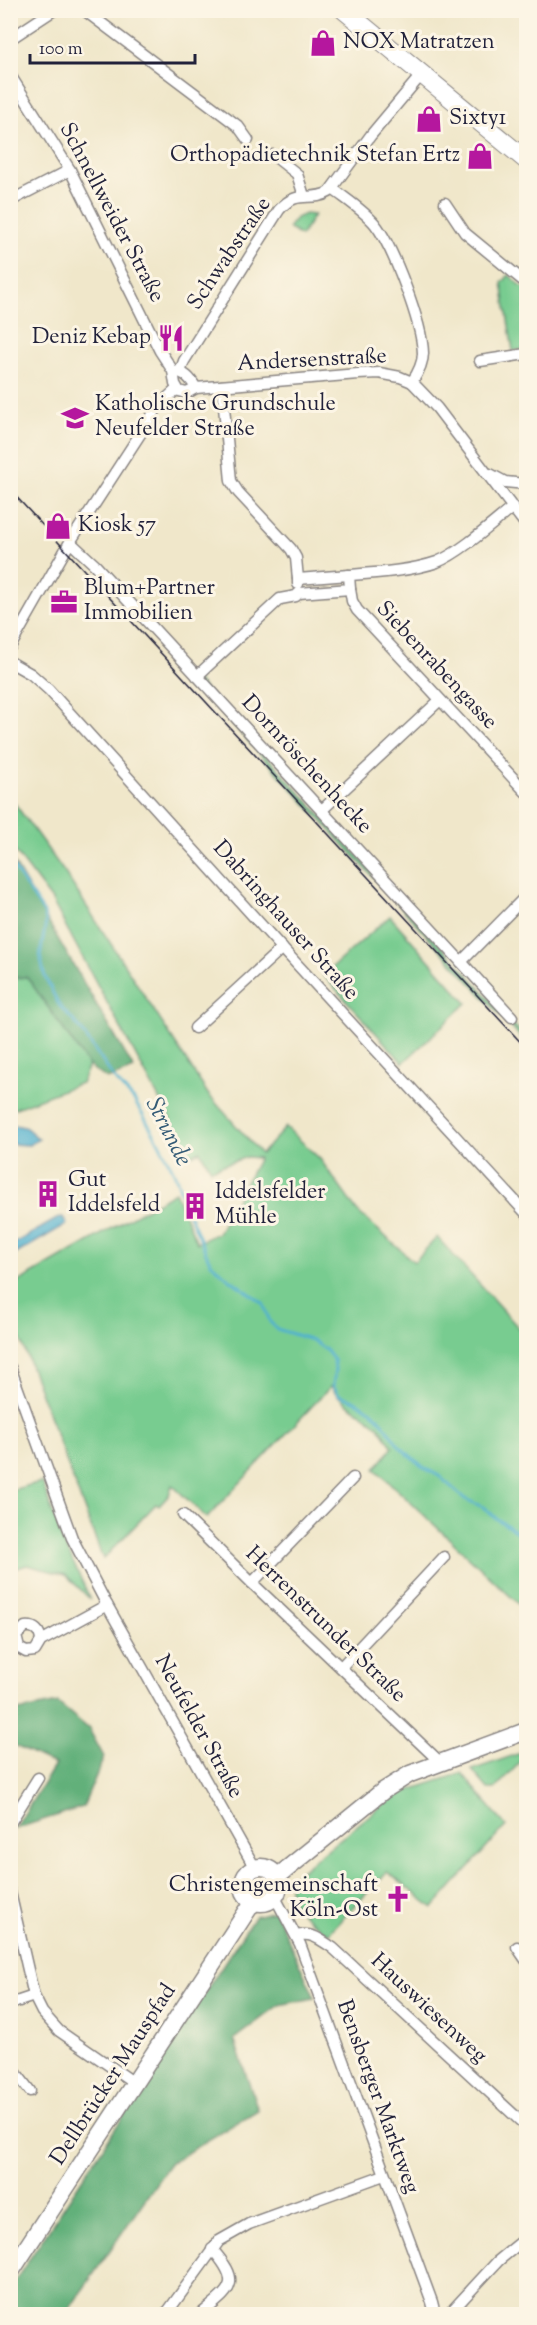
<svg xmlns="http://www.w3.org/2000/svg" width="537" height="2325" font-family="'Sorts Mill Goudy',serif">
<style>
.green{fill:#78cc90;stroke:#4d7766;stroke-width:1.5}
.forest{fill:#62b07a;stroke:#42695a;stroke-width:1.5}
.water{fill:#50b0cf;stroke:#396985;stroke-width:1.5}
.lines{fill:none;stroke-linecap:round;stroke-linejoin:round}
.stream{stroke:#50b0cf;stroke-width:3}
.street-casing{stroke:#898482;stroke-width:13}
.secondary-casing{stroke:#898482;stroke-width:19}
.primary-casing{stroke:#898482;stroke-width:20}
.street{stroke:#fff;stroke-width:10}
.secondary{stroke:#fff;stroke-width:16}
.primary{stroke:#fff;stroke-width:18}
.tram{stroke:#22223b;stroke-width:1.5}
.labels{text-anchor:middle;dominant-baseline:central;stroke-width:6;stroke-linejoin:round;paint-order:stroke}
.poi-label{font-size:22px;fill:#22223b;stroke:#fcf5e5;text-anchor:start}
.street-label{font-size:22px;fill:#22223b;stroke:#fcf5e5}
.water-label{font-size:24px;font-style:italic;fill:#345b76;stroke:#fcf5e5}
</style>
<rect width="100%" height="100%" fill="#fcf5e5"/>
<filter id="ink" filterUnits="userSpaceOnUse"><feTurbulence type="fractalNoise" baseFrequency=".0167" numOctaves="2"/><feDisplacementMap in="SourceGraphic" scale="12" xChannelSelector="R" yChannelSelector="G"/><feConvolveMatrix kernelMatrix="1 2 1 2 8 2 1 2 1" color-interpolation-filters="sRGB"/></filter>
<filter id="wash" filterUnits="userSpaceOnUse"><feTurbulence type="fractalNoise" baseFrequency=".008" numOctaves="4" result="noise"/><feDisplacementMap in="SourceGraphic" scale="24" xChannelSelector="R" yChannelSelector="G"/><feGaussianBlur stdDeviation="1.35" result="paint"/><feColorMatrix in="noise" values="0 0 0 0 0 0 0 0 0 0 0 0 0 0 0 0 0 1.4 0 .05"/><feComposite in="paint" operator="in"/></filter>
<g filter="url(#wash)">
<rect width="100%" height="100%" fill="#f0e7ca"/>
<g class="green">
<polygon points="305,214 314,215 301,236 288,228 296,218"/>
<polygon points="509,275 526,290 526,349 513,351 502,283"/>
<polygon points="191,674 526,1038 526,1043 188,676"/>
<path d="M 10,797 L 65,873 L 208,1094 L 261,1154 L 286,1127 L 320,1159 L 357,1211 L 414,1262 L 437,1237 L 526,1336 L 525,1610 L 375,1469 L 393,1447 C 388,1441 384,1433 379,1427 C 363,1411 342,1406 331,1386 L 207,1518 L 172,1485 L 169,1495 L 159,1506 L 156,1504 L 103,1559 L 11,1314 L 11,1286 L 175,1192 L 197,1243 L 218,1233 L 259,1158 L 247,1157 L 211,1169 L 200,1151 L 190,1156 L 51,899 L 11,846 Z"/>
<polygon points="390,916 467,1003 403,1063 323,975"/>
<polygon points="27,976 89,1066 81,1083 11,1110 10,980"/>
<polygon points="42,1482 62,1539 91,1600 66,1575 27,1565 11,1570 11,1490"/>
<polygon points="526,1751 526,1756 495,1789 488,1789 472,1770"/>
<path d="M 462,1773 L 506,1826 L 433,1908 L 387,1872 L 328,1934 C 309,1919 286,1907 289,1880 L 395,1795 Z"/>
</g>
<g class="forest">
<polygon points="11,858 134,1069 107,1079 89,1066 27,977 13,978 10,971"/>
<polygon points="11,1698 18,1711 58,1703 89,1729 104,1757 83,1807 15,1829 55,1765 11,1744"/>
<polygon points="275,1911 315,1998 279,2005 234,2039 258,2110 170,2163 66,2314 11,2314 11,2287 255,1916"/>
</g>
<g class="water">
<polygon points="14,1125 25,1127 39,1139 29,1145 11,1144 11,1126"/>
<polygon points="60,1217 63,1217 67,1224 11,1257 11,1245"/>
</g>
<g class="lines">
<polyline class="stream" points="10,862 44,913 46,922 40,956 45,977 59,1005 79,1027 116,1081 134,1100 156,1137 174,1172 190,1216 210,1262 228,1278 263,1303 270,1322 277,1329 312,1340 326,1350 334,1360 335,1369 333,1386 339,1395 355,1401 372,1411 383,1423 400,1447 423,1467 439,1476 465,1499 483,1507 497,1519 526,1538"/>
</g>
</g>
<g filter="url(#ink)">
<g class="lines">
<defs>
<g id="street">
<polyline points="84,10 238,126 248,140"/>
<polyline points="10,39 54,10"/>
<polyline points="10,75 70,170 160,351 173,371 175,384 179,391 187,393 196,388 358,374 379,373 400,377 412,382 437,408 526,525"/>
<polyline points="273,155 297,174 304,196"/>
<path d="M 333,189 C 347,200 363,210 375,224 C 393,247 422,323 423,353 C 423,364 418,373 412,382"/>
<polyline points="10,201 70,170"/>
<polyline points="445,203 465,233 526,283"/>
<polyline points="480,361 526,354"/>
<path d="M 173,371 C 185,372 190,378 196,388"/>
<path d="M 180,372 L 184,361 L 279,210 C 298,188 310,203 329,192 L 371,135 L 422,74"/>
<polyline points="222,386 231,481 238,492 291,549 296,558 298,579"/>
<polyline points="490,474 505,482 526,484"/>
<polyline points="70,542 95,565 512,1017"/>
<polyline points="298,584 298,579 349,575"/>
<polyline points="350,589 352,601 357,610 526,792"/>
<polyline points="10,647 70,542 159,405 177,389"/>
<polyline points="10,662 31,674 49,690 282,948 526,1213"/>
<path d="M 197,676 L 280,599 L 296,596 L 299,593 L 350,589 L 349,575 C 377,573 411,571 437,562 C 460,553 493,523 513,507"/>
<polyline points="322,810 440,700"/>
<polyline points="461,962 526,896"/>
<polyline points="195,1028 282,948"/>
<polyline points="10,1367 72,1538 107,1605 255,1868"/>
<polyline points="183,1515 252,1583 441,1763"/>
<polyline points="252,1583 353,1478"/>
<path d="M 41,1641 C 40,1631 35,1626 25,1627 L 16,1636 L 19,1648 L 26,1652 L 35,1651 L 41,1641 L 107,1605"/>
<polyline points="341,1667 444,1557"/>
<polyline points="10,1823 38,1778"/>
<polyline points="10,1892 34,1996 42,2012 59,2031 136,2084"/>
<polyline points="275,1897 300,1944 432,2302 435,2314"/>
<path d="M 297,1936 C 311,1931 322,1941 333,1948 L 526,2126"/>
<polyline points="517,1947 526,1960"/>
<polyline points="10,2004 34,1996"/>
<polyline points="10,2065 30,2091"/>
<polyline points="166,2314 219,2241 249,2224 384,2175"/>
<path d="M 201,2314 C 231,2289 243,2284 212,2249"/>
<polyline points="449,2314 498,2261 526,2238"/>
</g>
<g id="secondary">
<circle cx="261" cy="1885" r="18"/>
<polyline points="277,1877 383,1791 410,1774 526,1731"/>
<polyline points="10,2273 253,1902"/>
</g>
<polyline id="primary" points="344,10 526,160"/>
</defs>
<use href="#street" class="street-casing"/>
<use href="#secondary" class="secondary-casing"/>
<use href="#primary" class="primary-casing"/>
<use href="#street" class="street"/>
<use href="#secondary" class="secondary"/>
<use href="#primary" class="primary"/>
<polyline class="tram" points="10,490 526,1048"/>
</g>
</g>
<defs>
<symbol id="shop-bare" viewBox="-9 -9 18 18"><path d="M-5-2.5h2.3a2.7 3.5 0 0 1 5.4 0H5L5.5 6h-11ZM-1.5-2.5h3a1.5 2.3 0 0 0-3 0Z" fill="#b5179e" stroke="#fcf5e5" stroke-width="2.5" paint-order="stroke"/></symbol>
<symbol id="restaurant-bare" viewBox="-9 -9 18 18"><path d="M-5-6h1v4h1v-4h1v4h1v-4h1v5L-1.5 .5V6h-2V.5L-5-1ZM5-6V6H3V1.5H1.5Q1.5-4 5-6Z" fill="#b5179e" stroke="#fcf5e5" stroke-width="2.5" paint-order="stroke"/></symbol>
<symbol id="school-bare" viewBox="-9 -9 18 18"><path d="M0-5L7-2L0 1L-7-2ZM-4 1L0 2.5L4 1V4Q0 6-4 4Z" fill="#b5179e" stroke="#fcf5e5" stroke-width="2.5" paint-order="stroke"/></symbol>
<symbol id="office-bare" viewBox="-9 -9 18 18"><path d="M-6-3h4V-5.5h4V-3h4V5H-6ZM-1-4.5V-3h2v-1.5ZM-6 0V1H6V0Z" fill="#b5179e" stroke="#fcf5e5" stroke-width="2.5" paint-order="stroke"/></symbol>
<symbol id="building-bare" viewBox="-9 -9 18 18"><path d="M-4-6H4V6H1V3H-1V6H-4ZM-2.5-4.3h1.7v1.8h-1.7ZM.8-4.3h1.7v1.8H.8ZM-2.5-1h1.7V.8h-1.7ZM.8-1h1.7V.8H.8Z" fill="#b5179e" stroke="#fcf5e5" stroke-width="2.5" paint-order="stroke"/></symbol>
<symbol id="church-bare" viewBox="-9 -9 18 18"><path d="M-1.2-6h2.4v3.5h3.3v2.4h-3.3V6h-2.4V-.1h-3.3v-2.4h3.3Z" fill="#b5179e" stroke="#fcf5e5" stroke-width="2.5" paint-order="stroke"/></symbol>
</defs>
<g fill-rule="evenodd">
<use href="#shop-bare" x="304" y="24" width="38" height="38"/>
<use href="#shop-bare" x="410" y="100" width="38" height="38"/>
<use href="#shop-bare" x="461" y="137" width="38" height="38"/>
<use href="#restaurant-bare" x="152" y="319" width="38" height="38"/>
<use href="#school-bare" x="56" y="399" width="38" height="38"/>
<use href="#shop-bare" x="39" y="507" width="38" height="38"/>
<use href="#office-bare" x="45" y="583" width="38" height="38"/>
<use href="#building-bare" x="29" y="1175" width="38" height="38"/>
<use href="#building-bare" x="176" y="1187" width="38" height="38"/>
<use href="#church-bare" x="379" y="1880" width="38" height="38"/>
</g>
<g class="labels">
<g class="poi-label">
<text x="343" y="43">NOX Matratzen</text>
<text x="449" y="119">Sixty1</text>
<text x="460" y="156" text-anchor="end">Orthopädietechnik Stefan Ertz</text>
<text x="151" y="338" text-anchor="end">Deniz Kebap</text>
<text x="95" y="405">Katholische Grundschule<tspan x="95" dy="25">Neufelder Straße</tspan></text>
<text x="78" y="526">Kiosk 57</text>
<text x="84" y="589">Blum+Partner<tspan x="84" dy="25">Immobilien</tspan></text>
<text x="68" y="1181">Gut<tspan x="68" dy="25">Iddelsfeld</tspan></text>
<text x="215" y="1193">Iddelsfelder<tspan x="215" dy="25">Mühle</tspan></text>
<text x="378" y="1886" text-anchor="end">Christengemeinschaft<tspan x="378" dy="25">Köln-Ost</tspan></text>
</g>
<g class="street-label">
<text transform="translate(111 213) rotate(62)">Schnellweider Straße</text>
<text transform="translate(230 254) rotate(-56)">Schwabstraße</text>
<text transform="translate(312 361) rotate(-3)">Andersenstraße</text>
<text transform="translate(436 666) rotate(47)">Siebenrabengasse</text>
<text transform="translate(306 765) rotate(47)">Dornröschenhecke</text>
<text transform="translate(285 921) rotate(48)">Dabringhauser Straße</text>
<text transform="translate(325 1625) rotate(44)">Herrenstrunder Straße</text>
<text transform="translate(198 1727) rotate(61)">Neufelder Straße</text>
<text transform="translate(428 2009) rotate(43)">Hauswiesenweg</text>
<text transform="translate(114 2075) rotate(-57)">Dellbrücker Mauspfad</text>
<text transform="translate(377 2097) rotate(70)">Bensberger Marktweg</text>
</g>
<g class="water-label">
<text transform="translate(168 1132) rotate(63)">Strunde</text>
</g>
</g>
<rect width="537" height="2325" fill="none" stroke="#fcf5e5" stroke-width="36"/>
<path d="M30 54v9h165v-9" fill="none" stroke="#22223b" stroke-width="3"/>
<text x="39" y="54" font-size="18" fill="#22223b" stroke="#fcf5e5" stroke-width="4.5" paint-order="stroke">100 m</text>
</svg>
